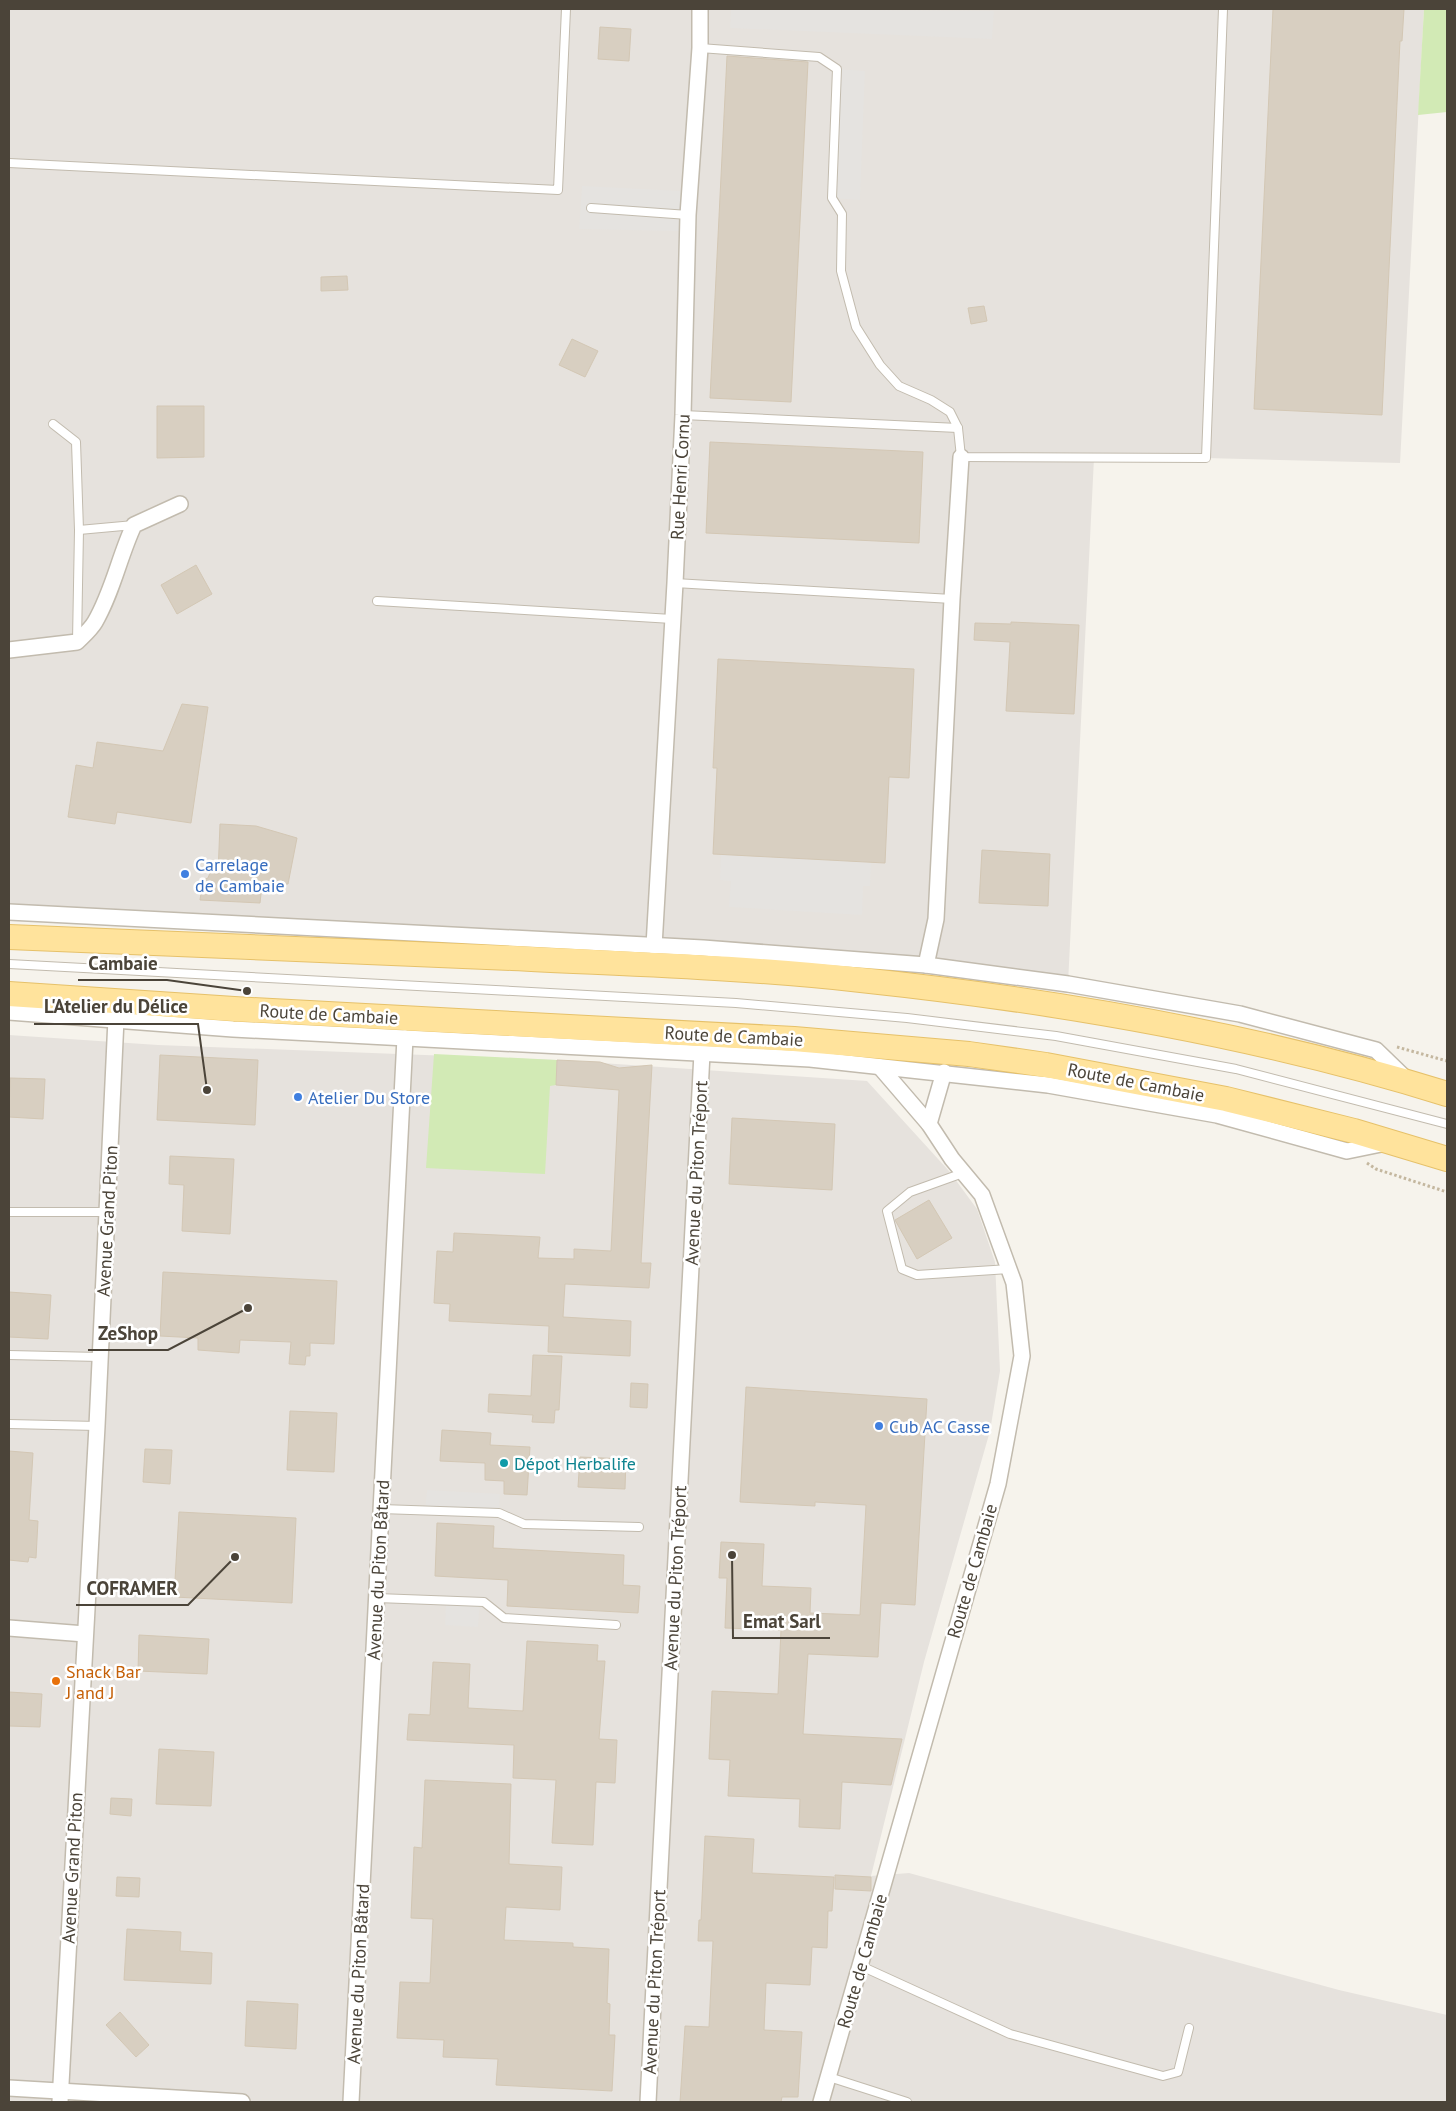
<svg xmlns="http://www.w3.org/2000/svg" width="1456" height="2111" font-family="'PT Sans',sans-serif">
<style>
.industrial{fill:#e6e2dd}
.green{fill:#d2eab5}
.parking{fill:#e5e3e0}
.building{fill:#d8cfc1;stroke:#d3c7b4}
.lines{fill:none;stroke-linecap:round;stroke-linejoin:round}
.service-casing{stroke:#c2bbae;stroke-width:10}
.minor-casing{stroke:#c2bbae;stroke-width:18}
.primary-casing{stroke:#e6c16a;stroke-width:26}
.path{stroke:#c4b79f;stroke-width:3;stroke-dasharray:2.5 2.5;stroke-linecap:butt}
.service{stroke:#fff;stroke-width:8}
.minor{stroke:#fff;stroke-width:15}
.primary{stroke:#ffe39c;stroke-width:24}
.shop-dot{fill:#3f7fe0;stroke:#fff;stroke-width:2}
.culture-dot{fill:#0f9aa8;stroke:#fff;stroke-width:2}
.food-dot{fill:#e8710a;stroke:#fff;stroke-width:2}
.labels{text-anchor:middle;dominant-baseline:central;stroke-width:5;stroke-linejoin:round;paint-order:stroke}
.street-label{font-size:18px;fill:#4b4439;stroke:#fff}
.shop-label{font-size:18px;fill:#366cbe;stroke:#fff;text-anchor:start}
.culture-label{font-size:18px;fill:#0d838f;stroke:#fff;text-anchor:start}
.food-label{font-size:18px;fill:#c56008;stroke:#fff;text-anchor:start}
.leader{fill:none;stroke:#4b4439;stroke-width:2}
.callout-dot{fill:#4b4439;stroke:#fff;stroke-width:2}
.callout-label{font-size:19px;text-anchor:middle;font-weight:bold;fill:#4b4439;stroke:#fff;stroke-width:5;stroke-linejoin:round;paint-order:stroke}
</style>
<rect width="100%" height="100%" fill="#f6f3ec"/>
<g class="industrial">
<polygon points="9,9 1424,9 1400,463 1206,458 1094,458 1068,984 978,973 9,912"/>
<polygon points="9,1035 158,1045 557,1060 867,1081 949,1171 977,1209 995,1262 1000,1371 990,1431 924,1662 871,1876 909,1873 1339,1990 1447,2015 1447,2102 9,2102"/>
</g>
<g class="green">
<polygon points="1424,9 1447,9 1447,112 1418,115"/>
<polygon points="434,1054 557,1060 556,1085 550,1086 545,1174 426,1168"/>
</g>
<g class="parking">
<polygon points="731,9 994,11 992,39 730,28"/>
<polygon points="837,69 865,71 860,200 832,198"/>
<polygon points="582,186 681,191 679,231 579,229"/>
<polygon points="721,855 871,862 870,886 863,886 862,915 729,907 731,881 720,880"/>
<polygon points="427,1490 500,1494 499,1513 425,1510"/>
<polygon points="446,1601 480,1602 478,1627 445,1625"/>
</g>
<g class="building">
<polygon points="1273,9 1404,9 1402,41 1400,41 1382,415 1254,409"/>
<polygon points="600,27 631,29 629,61 598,59"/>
<polygon points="727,56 808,62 791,402 710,398"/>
<polygon points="347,276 348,290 321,291 321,277"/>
<polygon points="984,306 987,321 971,324 968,308"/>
<polygon points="572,339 598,351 585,377 559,365"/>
<polygon points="157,406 204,406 204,457 157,458"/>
<polygon points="710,442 923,452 919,543 706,533"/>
<polygon points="196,565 212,594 177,614 161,585"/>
<polygon points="1011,622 1079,625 1074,714 1006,711 1010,642 974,640 975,623 1011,624"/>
<polygon points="718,659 914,669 909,778 889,777 885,863 713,854 717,768 713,768"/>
<polygon points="182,704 208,707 191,823 117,812 115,824 68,817 76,765 93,768 97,742 163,751"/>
<polygon points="220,824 256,826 297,838 288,884 262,885 260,903 200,900 203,880 208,878 210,873 218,874"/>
<polygon points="982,850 1050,854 1048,906 979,903"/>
<polygon points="160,1055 258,1060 255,1125 157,1120"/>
<polygon points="557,1060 600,1062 619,1068 652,1065 641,1263 651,1263 649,1288 565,1284 563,1317 631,1321 630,1356 548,1352 549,1326 449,1321 450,1304 434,1303 437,1251 453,1252 454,1233 540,1237 538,1258 574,1259 574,1249 611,1251 619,1090 556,1085"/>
<polygon points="10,1078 45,1079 43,1119 9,1117"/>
<polygon points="732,1118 835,1124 832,1190 729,1184"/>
<polygon points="170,1156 234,1159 230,1234 182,1231 184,1185 169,1184"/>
<polygon points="929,1200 952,1238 917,1259 895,1220"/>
<polygon points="163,1272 337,1281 334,1344 310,1343 310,1356 306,1356 305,1365 289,1364 291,1342 240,1340 239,1353 198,1350 198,1338 160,1336"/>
<polygon points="9,1292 51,1295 48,1339 9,1337"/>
<polygon points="533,1355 562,1356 559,1410 555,1410 554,1423 532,1422 533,1415 488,1412 489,1394 531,1396"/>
<polygon points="631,1383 648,1384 647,1408 630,1407"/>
<polygon points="746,1387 927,1399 915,1605 881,1603 878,1657 808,1654 803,1734 902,1739 891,1785 842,1782 840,1829 799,1827 800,1799 728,1796 730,1760 709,1759 712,1691 778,1694 781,1630 725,1628 727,1578 719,1578 721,1542 764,1544 762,1586 811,1588 810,1613 860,1615 866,1505 815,1502 815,1506 740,1502"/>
<polygon points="290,1411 337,1413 334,1472 287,1470"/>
<polygon points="442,1430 491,1433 490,1445 530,1447 527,1495 504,1494 504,1481 485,1480 485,1463 440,1461"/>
<polygon points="145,1449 172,1450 170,1484 143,1482"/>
<polygon points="9,1451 33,1453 29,1520 38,1521 36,1558 29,1557 28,1562 9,1560"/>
<polygon points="580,1457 626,1459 625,1489 578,1487"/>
<polygon points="179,1512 296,1518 292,1603 174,1597"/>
<polygon points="437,1523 494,1526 493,1548 624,1555 623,1585 640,1586 638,1613 507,1606 508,1580 435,1576"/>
<polygon points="139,1635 209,1639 207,1674 138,1671"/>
<polygon points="527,1641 598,1645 597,1661 605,1661 599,1739 617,1740 615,1783 596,1782 593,1845 552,1843 556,1780 513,1778 514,1745 407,1740 409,1714 430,1715 433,1662 470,1664 468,1708 523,1711"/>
<polygon points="9,1692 42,1694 40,1727 9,1726"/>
<polygon points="159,1749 214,1752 211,1806 156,1804"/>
<polygon points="425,1780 511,1784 509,1864 562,1867 560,1910 506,1907 504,1940 573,1943 573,1947 609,1949 607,2003 610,2004 609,2035 615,2035 612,2091 496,2085 498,2059 443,2057 444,2040 397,2038 400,1982 430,1983 433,1919 411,1918 414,1847 422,1848"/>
<polygon points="111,1798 132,1799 131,1816 110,1814"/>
<polygon points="705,1836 754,1839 752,1873 834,1877 832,1911 828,1911 827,1948 812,1947 810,1985 766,1983 764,2030 802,2032 798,2097 782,2097 781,2102 680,2102 685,2026 709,2027 713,1941 698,1941 699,1920 701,1920"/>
<polygon points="835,1875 871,1877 871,1891 835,1889"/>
<polygon points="117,1877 140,1878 139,1897 116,1896"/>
<polygon points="127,1929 181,1932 180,1951 212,1953 211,1984 124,1980"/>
<polygon points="247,2001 298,2004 296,2049 245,2046"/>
<polygon points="120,2012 149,2045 136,2057 106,2025"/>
</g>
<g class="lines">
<defs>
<g id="service">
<polyline points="700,48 819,57 837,69 832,198 842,214 841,271 856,327 880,365 899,386 931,400 950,412 958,428 961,457 1206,458 1223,9"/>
<polyline points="9,163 558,190 566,9"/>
<polyline points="591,208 688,215"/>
<polyline points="683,415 958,428"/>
<polyline points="53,424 76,442 79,530 77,641"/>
<polyline points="79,530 134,525"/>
<polyline points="675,583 952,599"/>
<polyline points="377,601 672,619"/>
<polyline points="9,964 736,1003 907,1018 1056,1036 1236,1069 1447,1124"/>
<polyline points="963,1173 910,1192 887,1211 902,1269 917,1275 1009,1269"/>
<polyline points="9,1212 107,1212"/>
<polyline points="9,1355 100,1357"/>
<polyline points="9,1424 97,1426"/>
<polyline points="381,1509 499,1513 524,1524 639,1527"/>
<polyline points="377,1598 484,1602 504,1618 616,1625"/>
<polyline points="861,1966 1010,2034 1163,2076 1178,2072 1189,2028"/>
<polyline points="829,2077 907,2102"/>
</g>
<g id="minor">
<path d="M 9,650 L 77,642 C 83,636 91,629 95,622 C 113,591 119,557 134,525 L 180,504"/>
<polyline points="9,912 703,948 926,965 1068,984 1240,1014 1376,1050 1407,1080"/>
<polyline points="654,946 675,583 683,415 688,215 700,48 700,9"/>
<polyline points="926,965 936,919 952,599 961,457"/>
<polyline points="9,1012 233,1029 810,1059 1048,1085 1217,1115 1347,1151 1386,1143"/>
<polyline points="929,1124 944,1072"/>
<polyline points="9,1628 85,1634"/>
<polyline points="9,2088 242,2102"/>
<polyline points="60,2102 97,1426 116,1019"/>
<polyline points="351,2102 405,1038"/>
<polyline points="648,2102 702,1053"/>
<polyline points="821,2102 998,1484 1022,1356 1014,1283 982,1195 952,1159 929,1124 880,1067"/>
</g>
<g id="primary">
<path d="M 9,937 C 176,943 344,950 512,958 C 628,964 745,967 861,980 C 1058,1001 1258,1035 1447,1094"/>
<polyline points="9,994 234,1009 794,1039 969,1054 1046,1065 1226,1099 1354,1131 1447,1159"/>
</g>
</defs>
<use href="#service" class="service-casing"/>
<use href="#minor" class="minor-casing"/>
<use href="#primary" class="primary-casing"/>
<g class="path">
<polyline points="1397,1047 1447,1061"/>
<polyline points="1367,1163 1376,1169 1447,1192"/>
</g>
<use href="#service" class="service"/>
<use href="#minor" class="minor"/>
<use href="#primary" class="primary"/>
</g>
<g class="shop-dot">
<circle cx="185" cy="874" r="5"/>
<circle cx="298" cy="1097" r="5"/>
<circle cx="879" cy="1426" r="5"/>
</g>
<circle class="culture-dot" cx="504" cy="1463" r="5"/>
<circle class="food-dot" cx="56" cy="1681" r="5"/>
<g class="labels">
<g class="street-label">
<text transform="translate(680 477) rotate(-87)">Rue Henri Cornu</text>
<text transform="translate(329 1014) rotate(3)">Route de Cambaie</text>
<text transform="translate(734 1036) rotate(3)">Route de Cambaie</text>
<text transform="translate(1136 1082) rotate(11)">Route de Cambaie</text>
<text transform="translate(696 1173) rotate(-87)">Avenue du Piton Tréport</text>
<text transform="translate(107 1221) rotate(-87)">Avenue Grand Piton</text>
<text transform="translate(378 1570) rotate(-87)">Avenue du Piton Bâtard</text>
<text transform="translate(972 1571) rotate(-74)">Route de Cambaie</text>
<text transform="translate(675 1578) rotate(-87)">Avenue du Piton Tréport</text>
<text transform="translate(72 1868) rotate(-87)">Avenue Grand Piton</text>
<text transform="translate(862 1961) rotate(-74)">Route de Cambaie</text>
<text transform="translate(358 1974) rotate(-87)">Avenue du Piton Bâtard</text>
<text transform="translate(654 1982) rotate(-87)">Avenue du Piton Tréport</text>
</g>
<g class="shop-label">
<text x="195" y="864">Carrelage<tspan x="195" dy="21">de Cambaie</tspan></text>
<text x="308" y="1097">Atelier Du Store</text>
<text x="889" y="1426">Cub AC Casse</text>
</g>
<g class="culture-label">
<text x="514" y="1463">Dépot Herbalife</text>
</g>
<g class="food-label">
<text x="66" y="1671">Snack Bar<tspan x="66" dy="21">J and J</tspan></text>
</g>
</g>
<path class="leader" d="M247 991L167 980H78M207 1090L198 1024H34M248 1308L168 1350H88M235 1557L188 1605H76M732 1555L733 1638H830"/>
<g class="callout-dot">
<circle cx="247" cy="991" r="5"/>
<circle cx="207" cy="1090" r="5"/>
<circle cx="248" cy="1308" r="5"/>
<circle cx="235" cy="1557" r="5"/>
<circle cx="732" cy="1555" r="5"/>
</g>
<g class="callout-label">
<text x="123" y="970">Cambaie</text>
<text x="116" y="1013">L'Atelier du Délice</text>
<text x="128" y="1340">ZeShop</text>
<text x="132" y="1595">COFRAMER</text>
<text x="782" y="1628">Emat Sarl</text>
</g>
<rect width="1456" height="2111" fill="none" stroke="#4b4439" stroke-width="20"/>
</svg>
